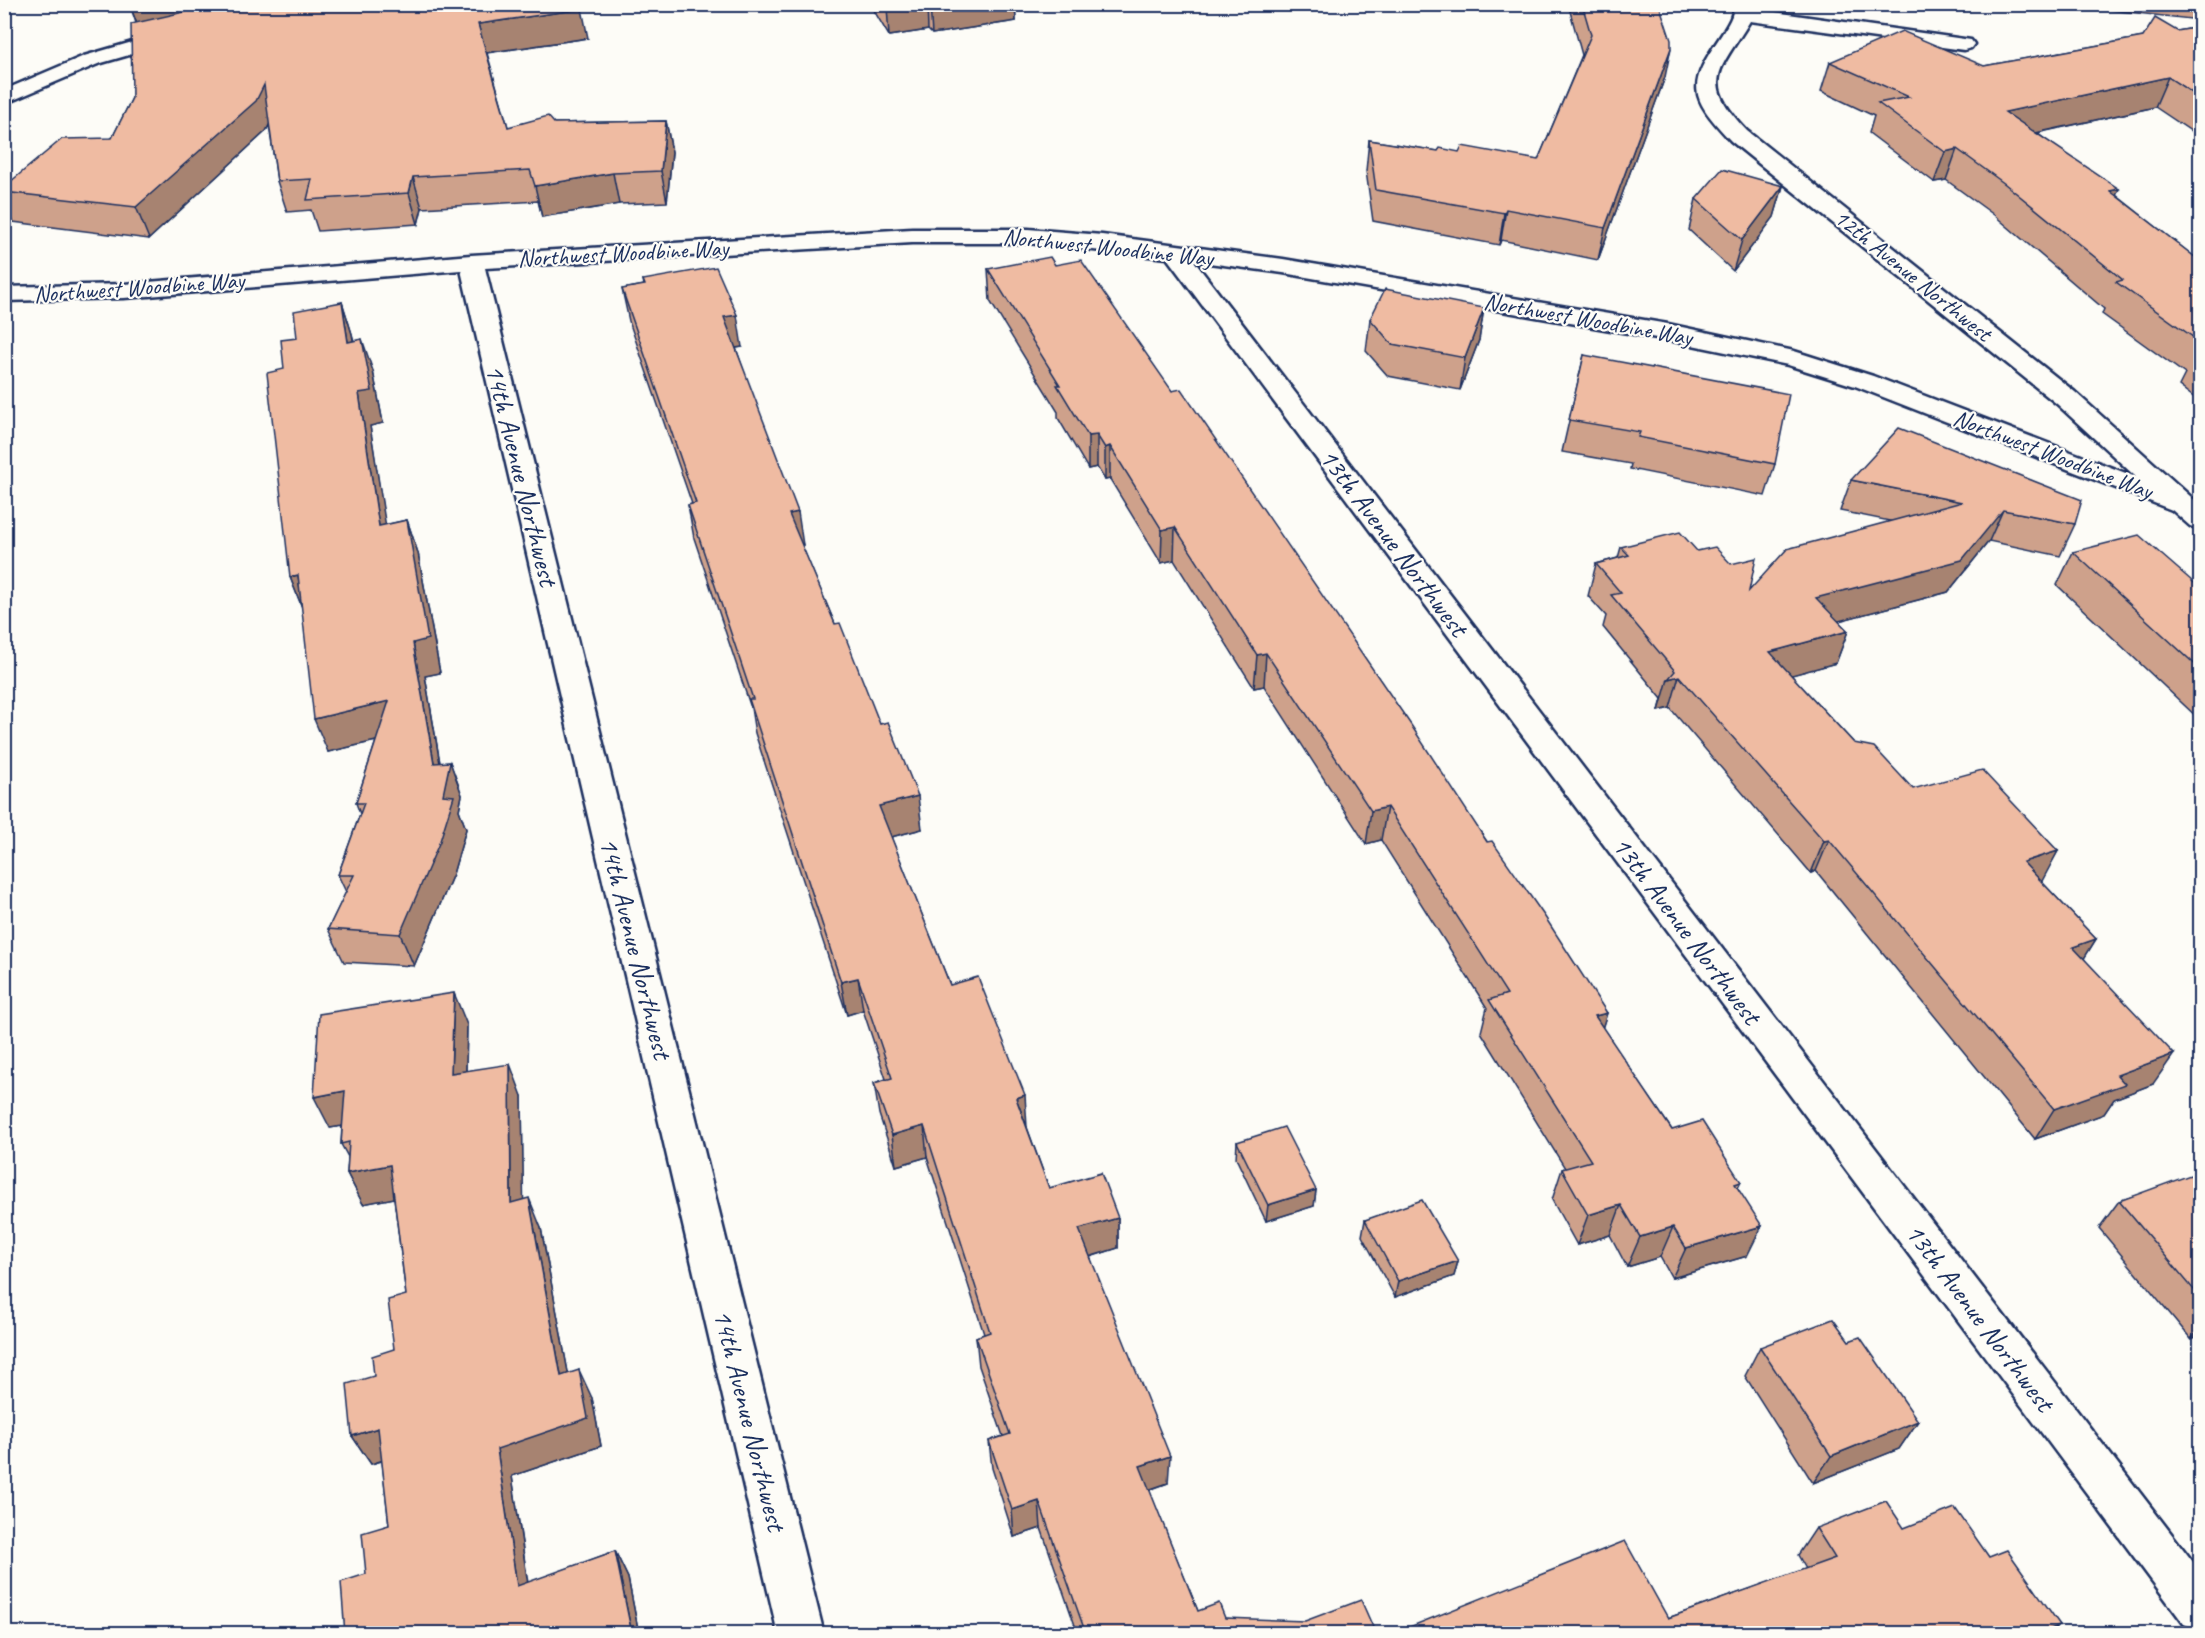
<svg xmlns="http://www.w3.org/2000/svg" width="2205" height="1638" font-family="Caveat,sans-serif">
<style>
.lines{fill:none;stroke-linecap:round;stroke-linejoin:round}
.street-casing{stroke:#1b2f5e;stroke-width:5}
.street{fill:#fdfcf7;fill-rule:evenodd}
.wall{fill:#cea18b;stroke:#1b2f5e;stroke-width:1.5}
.shaded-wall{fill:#a78371;stroke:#1b2f5e;stroke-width:1.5}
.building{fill:#efbba2;stroke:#1b2f5e;stroke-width:1.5}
.labels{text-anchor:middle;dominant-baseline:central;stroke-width:4.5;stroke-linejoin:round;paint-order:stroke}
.far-street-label{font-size:24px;fill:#1b2f5e;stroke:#fdfcf7}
.street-label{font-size:28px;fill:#1b2f5e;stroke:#fdfcf7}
</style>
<rect width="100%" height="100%" fill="#fdfcf7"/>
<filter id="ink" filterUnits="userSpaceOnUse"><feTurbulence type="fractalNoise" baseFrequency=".0167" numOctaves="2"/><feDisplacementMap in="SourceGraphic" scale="12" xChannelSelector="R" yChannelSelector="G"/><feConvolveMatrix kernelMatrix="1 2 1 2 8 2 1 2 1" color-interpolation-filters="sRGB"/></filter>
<g filter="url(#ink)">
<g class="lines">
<defs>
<g id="street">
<path d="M 1734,4 L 1754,4 L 1754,9 L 1971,40 L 1974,44 L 1971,48 L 1964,50 L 1750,21 C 1719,72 1699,81 1747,131 L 2075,392 L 2200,505 L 2200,529 L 2190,526 L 2172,510 L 1855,386 L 1788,365 L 1668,340 L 1283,273 L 1194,261 L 2200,1571 L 2200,1631 L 2184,1624 L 1167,258 L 1028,243 L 912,243 L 485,268 L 824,1634 L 778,1634 L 461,270 L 124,298 L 4,301 L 4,287 L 124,284 L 471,255 L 912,229 L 1028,229 L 1102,235 L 1283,259 L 1668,324 L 1794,351 L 1873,376 L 2136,477 L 2057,404 L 1731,141 C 1688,95 1687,86 1722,34 C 1728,24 1734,16 1734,4 Z"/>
<polygon points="174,30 181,32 184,36 181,40 98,64 4,104 4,90 84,56"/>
</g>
</defs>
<use href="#street" class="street-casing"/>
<use href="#street" class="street"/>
</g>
<g class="wall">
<polygon points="870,4 1015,4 1016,21 932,34 928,30 889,36"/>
<polygon points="1568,4 1659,4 1665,77 1598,260 1501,240 1499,245 1373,221 1366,171 1369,140 1438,151 1459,152 1538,160 1582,55"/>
<polygon points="2054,4 2200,4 2200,20"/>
<polygon points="131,8 588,38 487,53 508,127 554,123 666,121 672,152 667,202 619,204 542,217 538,201 422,208 418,224 318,231 311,210 287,212 277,181 269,125 266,131 149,239 13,222 4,203 4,187 112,138 132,98 136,23"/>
<polygon points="2200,27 2200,137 2155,107 2037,133 2200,261 2200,402 2179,386 2185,374 2102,314 2104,309 1994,215 1946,180 1934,182 1869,133 1874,116 1821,91 1830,62 1984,66"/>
<polygon points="1783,186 1774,217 1733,271 1689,230 1696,199"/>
<polygon points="1055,265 1172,391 1607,1013 1602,1028 1672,1130 1741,1182 1738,1188 1747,1256 1672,1278 1660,1257 1627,1267 1610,1235 1577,1245 1552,1200 1562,1169 1565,1168 1481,1032 1487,1008 1381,840 1366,844 1264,686 1254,688 1174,560 1161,563 1110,479 1105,480 1097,467 1088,469 1058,418 1058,412 990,301 988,269"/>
<polygon points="643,280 742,347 736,348 803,545 802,546 922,829 891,837 950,985 1027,1127 1049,1188 1118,1218 1118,1248 1090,1257 1168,1483 1149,1490 1198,1611 1225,1618 1376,1634 1078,1634 1041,1528 1014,1537 992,1468 989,1441 1003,1436 979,1366 976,1337 984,1334 927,1157 896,1166 879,1114 874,1083 886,1079 863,1010 847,1015 755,733 751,708 694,538 688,505 692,504 629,321 622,289 644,285"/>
<polygon points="342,302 352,334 354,341 373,371 383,423 370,426 385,525 407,520 418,553 440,673 425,676 440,763 450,762 462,795 459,810 466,829 453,874 414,966 344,962 328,929 346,892 338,875 360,814 356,803 376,741 328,752 302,607 290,577 284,369 297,338"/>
<polygon points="1484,308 1479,340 1460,390 1388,376 1366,351 1370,319"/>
<polygon points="1584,355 1775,464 1765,496 1630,469 1631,464 1562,452"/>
<polygon points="1851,480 2075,524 2060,556 1989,541 1948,592 1838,621 1848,631 1836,663 1791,675 1854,743 1913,789 2058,851 2041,881 2096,939 2084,958 2153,1084 2114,1099 2104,1114 2035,1139 1816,871 1811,873 1670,708 1659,711 1662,699 1603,627 1606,616 1588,596 1596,564 1618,558 1621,547 1697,551 1749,591 1890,521 1840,511"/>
<polygon points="2073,552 2200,588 2200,720 2057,585"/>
<polygon points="467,1025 466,1071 522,1096 523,1199 541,1228 568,1373 592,1398 601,1446 512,1476 528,1583 615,1551 628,1578 639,1634 366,1574 389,1525 382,1461 371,1464 352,1436 374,1376 394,1349 406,1295 394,1198 363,1204 347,1173 348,1157 341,1144 342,1126 330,1128"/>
<polygon points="1237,1142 1316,1190 1314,1206 1266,1221 1236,1158"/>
<polygon points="2200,1175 2200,1335 2191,1339 2099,1228 2119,1201"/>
<polygon points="1365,1220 1458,1261 1454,1276 1395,1297 1362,1236"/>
<polygon points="1760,1347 1918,1421 1899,1449 1813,1483 1745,1376"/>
<polygon points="1816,1528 1904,1528 1989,1557 2060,1625 2051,1634 1392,1634 1668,1618 1806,1569 1798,1555"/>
</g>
<g class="shaded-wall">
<polygon points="147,4 302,4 142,37 131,8"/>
<polygon points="902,4 927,4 928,30 889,36 887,7"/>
<polygon points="935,4 1015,4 1016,21 932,34 930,5"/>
<polygon points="582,9 588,38 485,53 478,24"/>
<polygon points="1671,48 1665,77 1598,260 1605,228"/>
<polygon points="2168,77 2155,107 1994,142 2005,112"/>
<polygon points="264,85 274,115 266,131 149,239 136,207"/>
<polygon points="666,121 672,152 667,202 661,171"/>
<polygon points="1957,149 1946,180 1934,182 1945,152"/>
<polygon points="613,173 619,204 542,217 535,186"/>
<polygon points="413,177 422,208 418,224 409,193"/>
<polygon points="1783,186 1774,217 1733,271 1742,240"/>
<polygon points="2119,189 2106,220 2110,191"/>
<polygon points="1506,209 1501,240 1499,245 1504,213"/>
<polygon points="342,302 352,334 359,374 348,342"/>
<polygon points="1484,308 1479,340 1460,390 1465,358"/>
<polygon points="737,315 742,347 729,349 724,317"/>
<polygon points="362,339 373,371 383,423 370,426 391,559 379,526 359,393"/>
<polygon points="1097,435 1097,467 1088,469 1088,436"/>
<polygon points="1110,446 1110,479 1105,480 1105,448"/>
<polygon points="2003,510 1989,541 1948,592 1805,630 1816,598"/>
<polygon points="798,512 803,545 794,547 789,514"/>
<polygon points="407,520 418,553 440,673 425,676 444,787 450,762 462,795 459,810 466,829 453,874 414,966 400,934 443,795 434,763 413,643"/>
<polygon points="1175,527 1174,560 1161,563 1162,530"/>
<polygon points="298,575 303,610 290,577"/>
<polygon points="1848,631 1836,663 1759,684 1770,652"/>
<polygon points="1266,653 1264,686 1254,688 1257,655"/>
<polygon points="1679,676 1670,708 1659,711 1668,679"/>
<polygon points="389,701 402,735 328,752 314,719"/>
<polygon points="918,796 922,829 883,839 879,806"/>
<polygon points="1387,807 1381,840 1366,844 1371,811"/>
<polygon points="1829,840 1816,871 1811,873 1824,841"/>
<polygon points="2058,851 2041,883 2023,862"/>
<polygon points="2096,939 2077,970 2073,947"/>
<polygon points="858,978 863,1010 847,1015 841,982"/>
<polygon points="454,993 467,1025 465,1105 451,1073"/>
<polygon points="1607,1013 1597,1045 1595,1016"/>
<polygon points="2174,1054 2153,1084 2114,1099 2104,1114 2035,1139 2054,1109 2117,1075"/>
<polygon points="510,1064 522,1096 524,1233 511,1203"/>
<polygon points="345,1091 361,1123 330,1128 314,1097"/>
<polygon points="1025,1095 1027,1127 1016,1098"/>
<polygon points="924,1126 927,1157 896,1166 892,1135"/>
<polygon points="390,1165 405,1196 363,1204 347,1173"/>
<polygon points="1316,1190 1314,1206 1266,1221 1268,1205"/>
<polygon points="529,1198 541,1228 574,1404 561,1376"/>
<polygon points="1621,1205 1610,1235 1577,1245 1588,1215"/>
<polygon points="1118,1218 1118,1248 1079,1260 1079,1229"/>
<polygon points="1762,1226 1747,1256 1672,1278 1686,1248"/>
<polygon points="1673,1227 1660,1257 1627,1267 1640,1237"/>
<polygon points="1458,1261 1454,1276 1395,1297 1398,1281"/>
<polygon points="2200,1328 2200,1335 2191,1339"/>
<polygon points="579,1370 592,1398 601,1446 512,1476 532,1612 517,1586 497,1449"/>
<polygon points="1918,1421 1899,1449 1813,1483 1831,1456"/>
<polygon points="378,1428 396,1456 371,1464 352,1436"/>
<polygon points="1170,1456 1168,1483 1139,1493 1140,1466"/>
<polygon points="1039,1501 1041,1528 1014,1537 1012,1510"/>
<polygon points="615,1551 628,1578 639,1634 632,1634"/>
<polygon points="2060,1625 2051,1634 2039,1634"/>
</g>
<g class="building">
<polygon points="131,4 147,4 131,8"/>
<polygon points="219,4 580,4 582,9 478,24 508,127 548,116 554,123 666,121 661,171 613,173 535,186 530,170 413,177 409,193 307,200 312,179 277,181 264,85 256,101 136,207 4,192 4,187 62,139 112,138 132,98 131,24"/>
<polygon points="885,4 902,4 887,7"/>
<polygon points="1582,4 1659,4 1671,40 1671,48 1605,228 1506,209 1504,213 1376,190 1369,140 1438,151 1440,148 1459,152 1462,146 1538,160 1591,35"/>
<polygon points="2155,18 2177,31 2200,27 2200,98 2168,77 2005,112 2119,189 2110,191 2200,261 2200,342 2116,282 2123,280 2005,184 1957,149 1945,152 1878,103 1909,97 1830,62 1902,31 1984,66 2143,37"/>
<polygon points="1722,169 1783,186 1742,240 1696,199"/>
<polygon points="1050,257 1055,265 1081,260 1172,391 1181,389 1411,725 1487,842 1492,841 1545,917 1607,1013 1595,1016 1672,1130 1702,1121 1741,1182 1735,1184 1762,1226 1686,1248 1673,1227 1640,1237 1621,1205 1588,1215 1562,1169 1591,1161 1489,1000 1507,994 1387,807 1371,811 1266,653 1257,655 1175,527 1162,530 1110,446 1105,448 1097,435 1088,436 1057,385 1060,385 988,269"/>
<polygon points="716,267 737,315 724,317 798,512 789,514 835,624 840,623 880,724 888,722 918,796 879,806 950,985 978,977 1025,1095 1016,1098 1049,1188 1101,1173 1118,1218 1079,1229 1170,1456 1140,1466 1198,1611 1219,1603 1225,1618 1305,1621 1361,1600 1376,1634 1086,1634 1039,1501 1012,1510 989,1441 1010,1434 976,1337 990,1332 924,1126 892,1135 874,1083 892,1078 858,978 841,982 749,699 753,699 688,505 696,503 622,289 645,285 643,280"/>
<polygon points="1385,289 1484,308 1465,358 1392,344 1370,319"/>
<polygon points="342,302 348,342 362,339 372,391 359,393 379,526 407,520 428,639 413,643 434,763 450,762 443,795 454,796 440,841 400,934 328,929 354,875 338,875 364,803 356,803 389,701 314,719 298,575 290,577 267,373 284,369 281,340 297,338 294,311"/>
<polygon points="2200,353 2200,358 2195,354"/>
<polygon points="1584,355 1789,394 1775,464 1638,437 1640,432 1569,420"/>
<polygon points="1899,428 2082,500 2075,524 2003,510 1962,560 1816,598 1848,631 1770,652 1854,743 1874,747 1913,789 1982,770 2058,851 2023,862 2096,939 2073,947 2174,1054 2117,1075 2125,1084 2054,1109 1829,840 1824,841 1679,676 1668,679 1675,671 1611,595 1621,593 1596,564 1629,555 1621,547 1680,532 1697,551 1715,547 1731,564 1756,558 1749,591 1787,549 1962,502 1851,480"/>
<polygon points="2139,535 2200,588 2200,669 2073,552"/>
<polygon points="454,993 451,1073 510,1064 511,1203 529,1198 561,1376 579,1370 588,1418 497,1449 517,1586 615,1551 632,1634 345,1634 341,1582 366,1574 362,1533 389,1525 378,1428 352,1436 347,1384 374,1376 372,1356 394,1349 388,1300 406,1295 390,1165 347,1173 349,1142 341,1144 345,1091 314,1097 319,1014"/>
<polygon points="1284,1127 1316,1190 1268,1205 1237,1142"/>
<polygon points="2190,1175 2193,1178 2200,1175 2200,1297 2119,1201"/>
<polygon points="1422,1200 1458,1261 1398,1281 1365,1220"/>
<polygon points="1833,1319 1849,1341 1860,1337 1918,1421 1831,1456 1760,1347"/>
<polygon points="1886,1501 1904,1528 1955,1508 1989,1557 2007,1550 2060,1625 2039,1634 1392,1634 1625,1541 1668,1618 1835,1558 1816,1528"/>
</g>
</g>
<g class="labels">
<g class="far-street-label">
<text transform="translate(1108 247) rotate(6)">Northwest Woodbine Way</text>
<text transform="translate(623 253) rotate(-3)">Northwest Woodbine Way</text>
<text transform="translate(1913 275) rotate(39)">12th Avenue Northwest</text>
<text transform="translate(139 287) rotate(-4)">Northwest Woodbine Way</text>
<text transform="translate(1588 319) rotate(10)">Northwest Woodbine Way</text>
<text transform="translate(2053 454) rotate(21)">Northwest Woodbine Way</text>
</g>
<g class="street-label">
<text transform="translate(522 475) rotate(76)">14th Avenue Northwest</text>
<text transform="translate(1394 542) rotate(53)">13th Avenue Northwest</text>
<text transform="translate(1687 930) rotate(53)">13th Avenue Northwest</text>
<text transform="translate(636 948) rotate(76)">14th Avenue Northwest</text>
<text transform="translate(1980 1317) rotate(53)">13th Avenue Northwest</text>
<text transform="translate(750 1420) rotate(76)">14th Avenue Northwest</text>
</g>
</g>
<rect width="2205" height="1638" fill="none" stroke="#fdfcf7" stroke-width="24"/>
<rect x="12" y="12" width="2181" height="1614" fill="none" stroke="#1b2f5e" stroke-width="2" filter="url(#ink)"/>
</svg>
